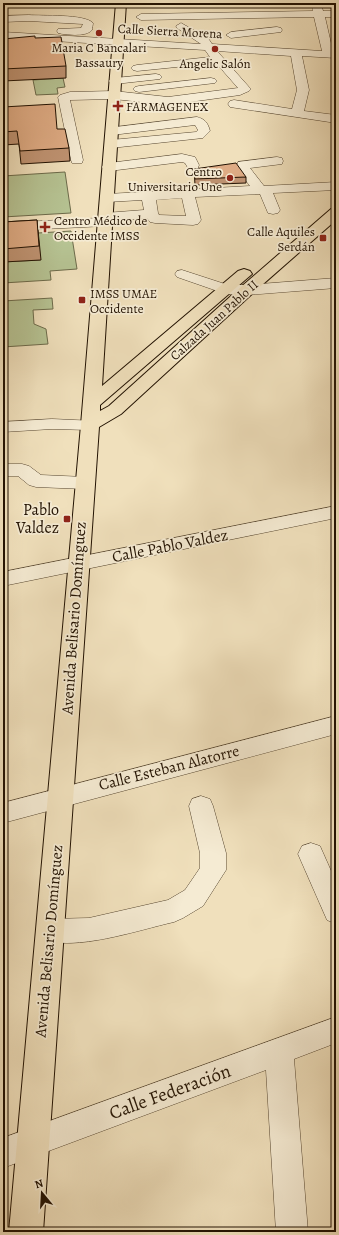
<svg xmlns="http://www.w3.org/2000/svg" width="339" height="1235" font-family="Alegreya,serif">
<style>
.green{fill:#b6c393;stroke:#6c6a4a}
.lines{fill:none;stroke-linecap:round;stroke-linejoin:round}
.minor-casing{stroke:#564630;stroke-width:1}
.major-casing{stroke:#221202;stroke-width:2}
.minor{fill:#f5ebd3;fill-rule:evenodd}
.major{fill:#f0e0bc;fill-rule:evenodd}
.wall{fill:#bf9372;stroke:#221202}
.building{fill:#deab84;stroke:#221202}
.poi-dot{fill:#8f2418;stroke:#f5ebd3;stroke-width:1.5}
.labels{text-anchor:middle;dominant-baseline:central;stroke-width:3.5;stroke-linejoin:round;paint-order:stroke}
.far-street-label{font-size:13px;fill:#221202;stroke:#f5ebd3}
.far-poi-label{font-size:13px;fill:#221202;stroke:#f5ebd3;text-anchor:start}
.poi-label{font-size:16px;fill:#221202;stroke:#f5ebd3;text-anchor:end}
.street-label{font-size:16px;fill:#221202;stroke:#f5ebd3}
.near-street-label{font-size:19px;fill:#221202;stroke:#f5ebd3}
</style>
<rect width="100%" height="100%" fill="#f0e0bc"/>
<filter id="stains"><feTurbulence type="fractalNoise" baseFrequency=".005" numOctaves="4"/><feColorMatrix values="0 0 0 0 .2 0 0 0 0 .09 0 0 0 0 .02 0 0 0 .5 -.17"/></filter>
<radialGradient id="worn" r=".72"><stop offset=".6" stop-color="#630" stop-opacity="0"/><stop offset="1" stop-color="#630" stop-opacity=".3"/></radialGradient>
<g class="green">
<polygon points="63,78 65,87 57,88 58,94 36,95 33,80"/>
<polygon points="65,172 71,213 3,217 3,176"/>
<polygon points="71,231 77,269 50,271 51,280 3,283 3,262 40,260 38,233"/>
<polygon points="52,298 53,309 33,310 34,324 46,329 48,344 3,347 3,301"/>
</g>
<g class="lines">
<defs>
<g id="minor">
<polygon points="311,3 321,3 323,11 336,11 336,17 325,17 333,52 336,52 336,58 302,56 309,90 304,111 336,115 336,123 230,107 228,104 230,101 234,100 292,109 297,90 291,56 217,51 249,87 251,89 249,91 240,95 168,105 114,99 70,100 83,160 82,163 72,163 71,160 58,97 60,95 70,92 114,91 168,97 238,88 216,63 137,71 133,70 131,68 133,66 137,65 210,57 205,50 3,38 3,32 201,44 177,28 176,26 181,23 208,38 212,44 322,51 314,17 141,20 136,17 141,14 313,11"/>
<path d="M 29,15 C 42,16 85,14 93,23 C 93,24 92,29 92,30 C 87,37 66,35 58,33 L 57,31 L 58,29 L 81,28 L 83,24 L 29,21 L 3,22 L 3,16 Z"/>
<polygon points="277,27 281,28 282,30 281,32 231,38 226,35 231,32"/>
<polygon points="156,74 160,75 162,77 160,79 115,84 111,83 109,81 111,79 115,78"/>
<polygon points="211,78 215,79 217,81 215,83 139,92 135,91 133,89 135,87 139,86"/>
<path d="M 197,117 C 205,119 208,123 210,131 L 203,138 L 111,148 L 107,147 L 105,144 L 107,141 L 111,140 L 196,132 L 198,130 L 195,125 L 112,135 L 108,134 L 106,131 L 108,128 Z"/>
<polygon points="182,154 195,157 199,165 198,168 188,168 185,163 182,162 109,171 104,170 102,167 104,164 109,163"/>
<path d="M 277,157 L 282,158 L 283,161 L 282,164 L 250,168 L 264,186 L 336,182 L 336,190 L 273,193 L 280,210 L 278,213 L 273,214 L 268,213 L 260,194 L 195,197 L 201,220 L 198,224 L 193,225 L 155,223 L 150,222 L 147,218 L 111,221 L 110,225 L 105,226 L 3,231 L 3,223 L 99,218 L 100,214 L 105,213 L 144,210 L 142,200 L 107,202 L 102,201 L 100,198 L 102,195 L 107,194 L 250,186 L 236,168 L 238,162 ZM 182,198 L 186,216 L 159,215 L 158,213 L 156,200 Z"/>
<polygon points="182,270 228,285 247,285 336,278 336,288 247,295 226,294 177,277 175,274 177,271"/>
<polygon points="52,419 96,421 99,425 96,429 90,430 52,429 3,432 3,422"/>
<polygon points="3,464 22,464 29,466 41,475 85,477 92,479 94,483 92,487 85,489 36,487 29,485 18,476 3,476"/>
<polygon points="336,506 336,518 3,586 3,572"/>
<polygon points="336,716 336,734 3,823 3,803"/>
<path d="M 201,796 L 210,799 L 213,806 L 226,853 L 226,870 L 203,906 L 183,918 L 174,922 C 138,930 75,952 41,939 L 37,931 L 41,923 L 50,919 L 89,918 L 168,900 L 185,890 L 200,868 L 200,853 L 189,806 L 192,799 Z"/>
<polygon points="311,843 320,846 336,882 336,924 327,920 298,854 302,846"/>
<polygon points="336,1017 336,1043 294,1059 308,1232 276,1232 266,1070 3,1168 3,1138"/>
</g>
<polygon id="major" points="116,3 126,3 102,386 238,271 244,269 250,271 252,274 100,405 100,411 109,406 241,287 331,209 336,208 336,220 253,293 121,414 99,427 43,1232 9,1232 81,425"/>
</defs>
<use href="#minor" class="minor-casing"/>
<use href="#major" class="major-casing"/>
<use href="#minor" class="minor"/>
<use href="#major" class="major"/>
</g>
<g class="wall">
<polygon points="35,38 66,66 66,78 3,81 3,39"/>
<polygon points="3,107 57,129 69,148 70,161 21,164 19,144 3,145"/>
<polygon points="194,169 246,177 246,183 195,185"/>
<polygon points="37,220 41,260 3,262 3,222"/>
</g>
<g class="building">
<polygon points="35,36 35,38 61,37 66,66 3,69 3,39"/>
<polygon points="55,104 57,129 65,129 69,148 20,151 17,131 3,132 3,107"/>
<polygon points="236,163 246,177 195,179 194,169"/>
<polygon points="37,220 39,246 3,249 3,222"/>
</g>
<g class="poi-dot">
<circle cx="99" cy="33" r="4"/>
<circle cx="215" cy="49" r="4"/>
<path d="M116 100h4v4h4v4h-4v4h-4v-4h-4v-4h4z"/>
<circle cx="230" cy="178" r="4"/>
<path d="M43 221h4v4h4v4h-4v4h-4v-4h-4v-4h4z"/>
<rect x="319" y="234" width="8" height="8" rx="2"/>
<rect x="78" y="296" width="8" height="8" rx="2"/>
<rect x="63" y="515" width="8" height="8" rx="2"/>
</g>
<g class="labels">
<g class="far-street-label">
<text transform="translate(170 31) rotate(3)">Calle Sierra Morena</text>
<text transform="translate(214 320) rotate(-42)">Calzada Juan Pablo II</text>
</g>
<g class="far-poi-label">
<text x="99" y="47" text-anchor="middle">Maria C Bancalari<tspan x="99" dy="15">Bassaury</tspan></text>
<text x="215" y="63" text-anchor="middle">Angelic Salón</text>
<text x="126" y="106">FARMAGENEX</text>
<text x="222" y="171" text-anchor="end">Centro<tspan x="222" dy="15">Universitario Une</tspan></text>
<text x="54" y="220">Centro Médico de<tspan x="54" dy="15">Occidente IMSS</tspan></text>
<text x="315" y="231" text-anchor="end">Calle Aquiles<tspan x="315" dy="15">Serdán</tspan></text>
<text x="90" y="293">IMSS UMAE<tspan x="90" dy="15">Occidente</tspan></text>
</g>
<g class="poi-label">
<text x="59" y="510">Pablo<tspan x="59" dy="18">Valdez</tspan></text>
</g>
<g class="street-label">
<text transform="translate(170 546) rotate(-11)">Calle Pablo Valdez</text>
<text transform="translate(74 618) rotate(-86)">Avenida Belisario Domínguez</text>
<text transform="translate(169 768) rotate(-14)">Calle Esteban Alatorre</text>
<text transform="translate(49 941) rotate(-85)">Avenida Belisario Domínguez</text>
</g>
<g class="near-street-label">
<text transform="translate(170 1092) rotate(-20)">Calle Federación</text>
</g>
</g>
<rect width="339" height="1235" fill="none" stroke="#f0e0bc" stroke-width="16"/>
<rect x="4" y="4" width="331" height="1227" fill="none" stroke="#221202" stroke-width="2"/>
<rect x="8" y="8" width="323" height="1219" fill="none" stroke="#221202"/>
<g transform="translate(42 1193) rotate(342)" stroke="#f5ebd3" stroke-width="3" paint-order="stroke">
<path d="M0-3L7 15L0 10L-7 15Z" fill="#221202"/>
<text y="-6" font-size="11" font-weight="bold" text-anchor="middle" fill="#221202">N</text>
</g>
<rect width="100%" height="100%" filter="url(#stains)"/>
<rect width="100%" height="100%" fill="url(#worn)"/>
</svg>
